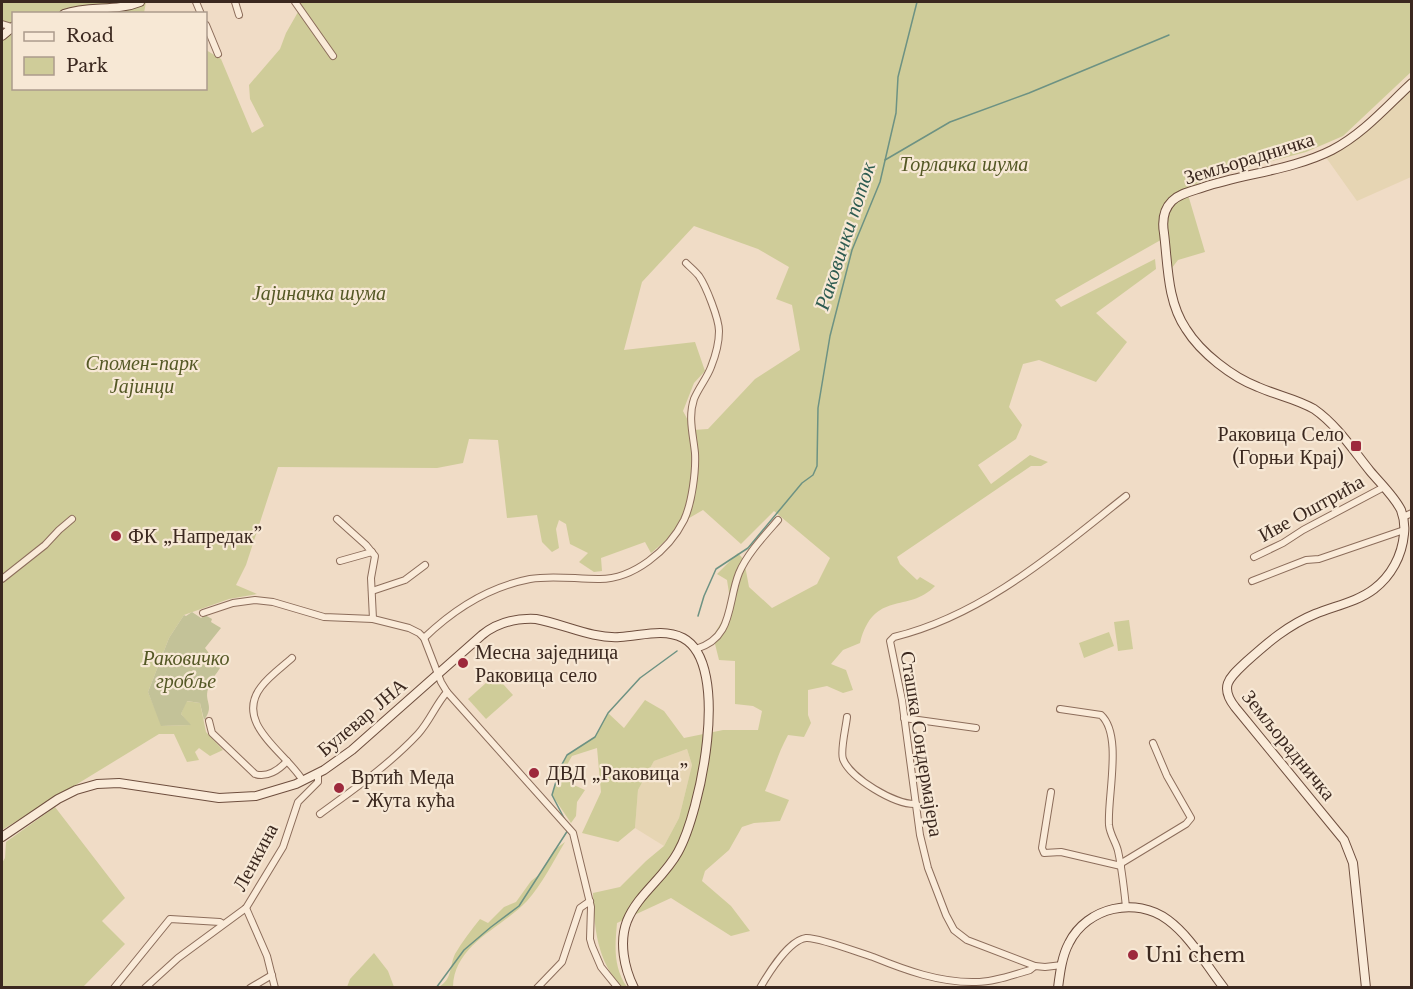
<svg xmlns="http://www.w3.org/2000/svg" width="1413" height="989" font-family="'Libre Baskerville',serif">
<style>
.farmland{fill:#e6d5b3}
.green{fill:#cfcc99;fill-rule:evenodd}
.cemetery{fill:#c3c298}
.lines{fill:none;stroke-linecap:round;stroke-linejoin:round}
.stream{stroke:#6d9283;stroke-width:1.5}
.street-casing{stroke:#8c6d5b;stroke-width:8}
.secondary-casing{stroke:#6e4e3e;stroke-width:10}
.street{stroke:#faebd9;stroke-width:6}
.secondary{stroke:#faebd9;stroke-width:8}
.poi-dot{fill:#9d293c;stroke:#f7e8d5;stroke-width:2}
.labels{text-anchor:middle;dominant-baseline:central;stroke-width:4.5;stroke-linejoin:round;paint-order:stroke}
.street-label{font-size:20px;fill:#3b281f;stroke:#f7e8d5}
.park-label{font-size:20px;font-style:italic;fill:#545825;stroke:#f7e8d5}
.poi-label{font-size:20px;fill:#3b281f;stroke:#f7e8d5;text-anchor:start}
.water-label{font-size:21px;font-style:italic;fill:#2e5c51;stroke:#f7e8d5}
</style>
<rect width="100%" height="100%" fill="#f0dcc6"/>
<g class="farmland">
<polygon points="1411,90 1411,177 1357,201 1325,156 1362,135"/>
<polygon points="687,749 692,765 679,818 664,846 635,828 638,790 654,761"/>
</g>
<g class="green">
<path d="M 2,2 L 146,2 L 144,13 L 14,14 L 14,88 L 206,88 L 206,50 L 221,59 L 252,133 L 264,126 L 250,99 L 249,85 L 280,49 L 286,33 L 298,12 L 312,32 L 295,2 L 1411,2 L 1411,72 L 1343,136 L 1306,152 L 1223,174 L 1186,188 L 1205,252 L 1178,260 L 1168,273 L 1166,237 L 1055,300 L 1061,307 L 1155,259 L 1156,269 L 1096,313 L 1127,342 L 1096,382 L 1039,360 L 1023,364 L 1009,407 L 1022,425 L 1016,439 L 978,465 L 991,484 L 1030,455 L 1048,462 L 1041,466 L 1031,466 L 897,557 L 900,564 L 917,580 L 920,577 L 935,586 C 908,614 874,589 860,643 L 843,650 L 831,664 L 846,670 L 853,690 L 843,693 L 827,686 L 808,690 L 808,715 L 811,723 L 804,737 L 788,735 C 778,753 773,772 765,791 L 789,800 L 780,821 L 754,823 L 742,827 L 729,850 L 705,871 L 702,881 L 731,906 L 750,931 L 731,936 L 671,898 L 617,923 C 615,946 613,967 627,987 L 622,987 C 597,962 594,927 593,893 L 620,887 L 646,861 L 664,846 L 679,818 L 692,765 L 687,749 L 654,761 L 638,790 L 635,828 L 618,842 L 582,833 L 601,792 L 597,748 L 572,756 L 564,770 L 574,785 L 585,790 L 577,802 L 576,816 L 571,823 L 552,795 L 560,768 L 567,755 L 595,737 L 608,713 L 624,728 L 645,700 L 664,711 L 684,738 L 723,730 L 758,730 L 762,711 L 753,706 L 735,704 L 735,661 L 719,660 L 713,636 L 731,606 L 727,580 L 717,574 L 738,553 L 744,560 L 749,587 L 772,608 L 817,584 L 830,558 L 774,511 L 741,544 L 703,510 L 679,524 L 670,537 L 651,553 L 645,542 L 601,558 L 602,571 L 594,572 L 579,562 L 588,553 L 570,544 L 566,524 L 559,520 L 556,529 L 559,548 L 552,552 L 542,542 L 537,515 L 507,518 L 498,440 L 469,439 L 463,463 L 437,468 L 278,467 L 246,565 L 236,585 L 257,594 L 229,599 L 184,615 L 169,638 L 148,692 L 162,726 L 190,725 L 181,714 L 186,701 L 200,703 L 206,732 L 223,750 L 210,756 L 199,748 L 195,752 L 199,760 L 187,762 L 174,734 L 159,734 L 2,830 ZM 694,226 L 758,249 L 789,267 L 776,299 L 792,305 L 800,350 L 755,379 L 708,429 L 693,430 L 683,411 L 694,383 L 705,371 L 695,342 L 624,350 L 642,282 Z"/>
<polygon points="1129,620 1133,649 1118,651 1114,622"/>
<polygon points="1109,632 1114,646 1084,658 1079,643"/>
<polygon points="495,675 513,695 486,719 468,699"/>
<polygon points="55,807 125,898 102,921 125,944 83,987 2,987 2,863 5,858 6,842"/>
<path d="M 565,842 C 553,862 542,884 527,901 C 502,928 454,944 453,987 L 439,987 C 453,978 449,967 455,954 C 462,942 471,930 480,919 L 488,923 L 504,907 L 516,902 L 531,881 L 540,874 L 554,850 Z"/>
<polygon points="374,953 388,971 394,987 347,987 350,979"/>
</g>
<path class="cemetery" d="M 192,612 L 201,618 L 205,615 L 212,619 L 211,622 L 221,628 L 205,648 L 220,668 C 216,675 210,680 208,689 C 204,702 215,706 204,720 L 200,703 L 187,701 L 181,714 L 191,725 L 161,726 L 148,692 L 169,638 L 184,615 L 186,616 Z"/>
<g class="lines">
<g class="stream">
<polyline points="885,160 950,122 1029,93 1169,35"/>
<polyline points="698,616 704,596 716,569 748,548 802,483 813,475 817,466 818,408 830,336 852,250 880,182 896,113 898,77 917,2"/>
<polyline points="565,820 552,795 560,768 567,755 595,737 608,713 640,678 677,651"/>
<polyline points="436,988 464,950 491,927 519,906 568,830"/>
</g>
<defs>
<g id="street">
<polyline points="196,2 201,14"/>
<polyline points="235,2 239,15"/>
<polyline points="295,2 333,56"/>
<polyline points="2,24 12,27"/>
<polyline points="206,25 218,54"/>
<polyline points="1403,517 1412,513"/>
<polyline points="337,519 366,545 375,556 371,578 373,619"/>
<polyline points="1254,557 1283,543 1303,530 1384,487"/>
<polyline points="340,561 372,552"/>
<polyline points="2,579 45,545 59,530 72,519"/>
<polyline points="1252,581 1306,560 1319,559 1404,530"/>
<polyline points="372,591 405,580 425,565"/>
<polyline points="203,613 233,603 255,600 273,602 324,617 373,619 409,628 419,633 424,638 441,682 447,692 573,833 591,907 590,939 592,946 601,967 618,988"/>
<path d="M 424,638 C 454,609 488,587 530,579 C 552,575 575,579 598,579 C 633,580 669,550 684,520 C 692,503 696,471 695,453 C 693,434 688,417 694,399 C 699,387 707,378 711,367 C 715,357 719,342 719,331 C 719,319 706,286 699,276 C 695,271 690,267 686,263"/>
<path d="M 696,649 C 734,638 727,603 739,573 C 747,554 764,536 778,520"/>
<path d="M 292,658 C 282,667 269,676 261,687 C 233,724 287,753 303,781"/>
<path d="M 1060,709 L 1101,715 C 1123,735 1107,797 1109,825 C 1110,835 1116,842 1118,851 C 1122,869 1124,888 1126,907"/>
<path d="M 847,717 C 846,727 840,751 843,759 C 850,778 895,805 916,804"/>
<polyline points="904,718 976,728"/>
<path d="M 209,721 L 212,733 L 255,774 C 267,778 279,770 287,761"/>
<polyline points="1051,792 1042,848 1044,853 1061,852 1121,866"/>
<path d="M 320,814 C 354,789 389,765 418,734 C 430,721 436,704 447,692"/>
<polyline points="1120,864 1186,824 1191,818 1167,776 1153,743"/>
<polyline points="246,908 267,956 275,988"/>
<path d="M 1035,966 L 967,940 L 954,930 L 946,915 L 928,868 L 920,835 L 902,700 L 890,641 L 894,637 C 984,615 1055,552 1126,496"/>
<polyline points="114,988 170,919 220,922 223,924"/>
<polyline points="145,988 178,958 246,908 283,847 298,802 318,782 318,773"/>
<polyline points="250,988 272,975"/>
<polyline points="537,988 562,962 580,908 590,901"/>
<path d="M 760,988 C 768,974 789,940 806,938 C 818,937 860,953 873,957 C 905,970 940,983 976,982 C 994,982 1012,975 1030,970 L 1035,966 L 1045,967 L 1062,965"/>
</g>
<g id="secondary">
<path d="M 64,14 C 89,5 116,12 140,2"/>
<polyline points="2,36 14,26"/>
<path d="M 2,837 L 58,799 L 76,790 L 97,784 L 119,783 L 219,798 L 256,796 L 296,784 L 324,770 L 352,750 L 482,635 C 498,622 516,618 536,619 C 564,624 592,639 620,637 C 641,636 663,628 683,638 C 732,664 700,813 678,852 C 664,878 638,894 627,921 C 619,942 624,968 634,988"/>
<path d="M 1058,988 C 1060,972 1062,956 1069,943 C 1087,907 1136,896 1168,920 C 1191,937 1206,965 1224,988"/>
<path d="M 1366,988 L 1353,863 L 1344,840 L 1235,707 C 1219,686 1229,678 1246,662 C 1267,643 1288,625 1315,614 C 1334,606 1357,602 1374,589 C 1391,576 1402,556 1404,534 C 1405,526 1404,518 1401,510 C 1394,496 1380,483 1370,471 C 1353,450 1337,425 1314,409 C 1297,399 1276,395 1258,387 C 1232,377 1201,353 1186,329 C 1167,301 1168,265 1164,233 C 1162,221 1163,210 1172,201 C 1180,193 1193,191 1204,187 C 1244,174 1295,169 1332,150 C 1363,134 1387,106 1412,83"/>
</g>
</defs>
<use href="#street" class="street-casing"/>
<use href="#secondary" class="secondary-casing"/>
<use href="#street" class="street"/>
<use href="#secondary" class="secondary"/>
</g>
<g class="poi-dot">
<rect x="1350" y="440" width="12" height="12" rx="3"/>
<circle cx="116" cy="536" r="6"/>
<circle cx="463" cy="663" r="6"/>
<circle cx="534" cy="773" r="6"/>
<circle cx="339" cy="788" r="6"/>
<circle cx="1133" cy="955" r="6"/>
</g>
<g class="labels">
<g class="street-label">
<text transform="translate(1249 158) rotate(-17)">Земљорадничка</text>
<text transform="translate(1311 508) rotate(-29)">Иве Оштрића</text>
<text transform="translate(362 717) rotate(-40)">Булевар ЈНА</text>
<text transform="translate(922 744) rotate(81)">Сташка Сондермајера</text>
<text transform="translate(1289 745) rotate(51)">Земљорадничка</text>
<text transform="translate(255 857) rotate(-62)">Ленкина</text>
</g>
<g class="park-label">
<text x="964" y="164">Торлачка шума</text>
<text x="319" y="293">Јајиначка шума</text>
<text x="142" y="363">Спомен-парк<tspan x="142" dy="23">Јајинци</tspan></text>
<text x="186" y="658">Раковичко<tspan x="186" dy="23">гробље</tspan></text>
</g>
<g class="poi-label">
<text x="1344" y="434" text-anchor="end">Раковица Село<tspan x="1344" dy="23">(Горњи Крај)</tspan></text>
<text x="128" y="536">ФК „Напредак”</text>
<text x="475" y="652">Месна заједница<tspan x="475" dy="23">Раковица село</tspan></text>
<text x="546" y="773">ДВД „Раковица”</text>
<text x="351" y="777">Вртић Меда<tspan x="351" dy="23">- Жута кућа</tspan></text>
<text x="1145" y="955">Uni chem</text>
</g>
<g class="water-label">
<text transform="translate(845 236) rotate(-72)">Раковички поток</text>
</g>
</g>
<rect width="1413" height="989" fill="none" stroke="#3b281f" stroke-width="6"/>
<rect x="12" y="12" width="195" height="78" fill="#f7e8d5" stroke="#ac9b8c" stroke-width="1.5"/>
<rect x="24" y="32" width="30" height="9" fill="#faebd9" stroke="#ac9b8c" stroke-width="1.5"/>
<text x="66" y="42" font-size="18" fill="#3b281f">Road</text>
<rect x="24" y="57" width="30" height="18" fill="#cfcc99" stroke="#ac9b8c" stroke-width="1.5"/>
<text x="66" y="72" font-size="18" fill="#3b281f">Park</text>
</svg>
